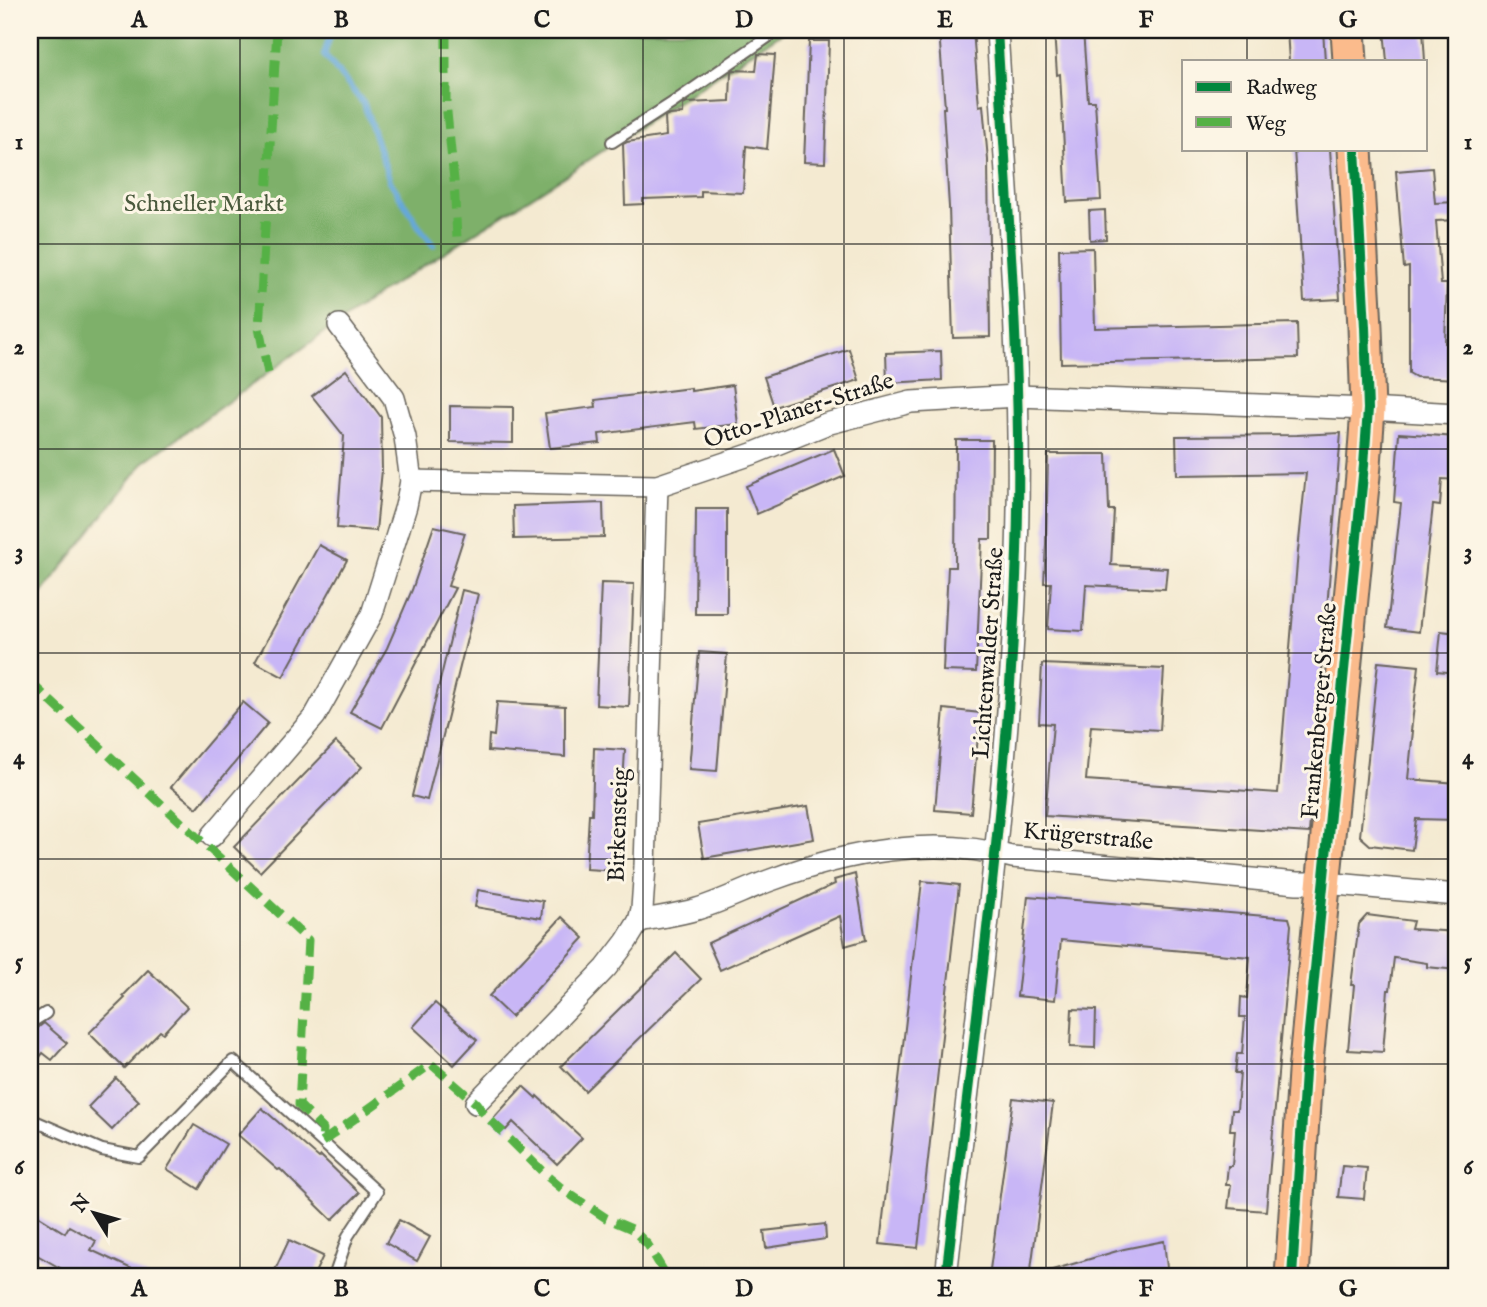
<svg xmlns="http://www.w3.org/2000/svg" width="1487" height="1307" font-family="'IM FELL English',serif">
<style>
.forest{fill:#7eb06b;stroke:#4d6644;stroke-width:2}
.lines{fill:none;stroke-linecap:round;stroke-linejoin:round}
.stream{stroke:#65a8d9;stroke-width:6}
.building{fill:#c8b6f6}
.service-casing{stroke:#68645b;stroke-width:14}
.minor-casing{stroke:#68645b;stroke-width:24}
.primary-casing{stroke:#68645b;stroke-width:37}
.service{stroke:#fff;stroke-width:10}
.minor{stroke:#fff;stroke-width:21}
.primary{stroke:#fbbb8c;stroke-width:33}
.quiet{stroke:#55b145;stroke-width:9;stroke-dasharray:18 9;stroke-linecap:butt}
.cycleway-casing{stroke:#fcf5e5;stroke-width:15}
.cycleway{stroke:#00873e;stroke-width:10}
.grid{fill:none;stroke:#1c1c1c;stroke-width:2;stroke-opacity:0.55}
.labels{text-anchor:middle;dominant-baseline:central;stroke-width:6;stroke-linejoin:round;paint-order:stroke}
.park-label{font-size:24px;fill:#4a5a3d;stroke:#fcf5e5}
.street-label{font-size:24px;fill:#1c1c1c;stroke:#fcf5e5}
.neatline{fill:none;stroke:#1c1c1c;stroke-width:2.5}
.grid-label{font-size:23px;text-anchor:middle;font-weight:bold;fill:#1c1c1c}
</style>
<rect width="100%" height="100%" fill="#fcf5e5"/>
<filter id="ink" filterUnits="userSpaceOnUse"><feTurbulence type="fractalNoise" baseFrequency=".0143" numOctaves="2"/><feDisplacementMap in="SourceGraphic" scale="14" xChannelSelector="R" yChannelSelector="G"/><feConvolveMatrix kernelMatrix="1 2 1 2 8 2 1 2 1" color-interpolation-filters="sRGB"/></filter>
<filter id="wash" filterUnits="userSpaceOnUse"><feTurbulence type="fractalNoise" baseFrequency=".00686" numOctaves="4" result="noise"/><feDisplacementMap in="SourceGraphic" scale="28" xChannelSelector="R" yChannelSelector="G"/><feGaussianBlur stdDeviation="1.57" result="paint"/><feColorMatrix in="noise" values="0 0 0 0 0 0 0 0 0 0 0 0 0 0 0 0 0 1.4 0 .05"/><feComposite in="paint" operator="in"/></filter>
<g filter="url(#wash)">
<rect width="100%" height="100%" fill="#f4ead1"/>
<polygon class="forest" points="30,30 786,30 557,181 377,295 144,462 30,609"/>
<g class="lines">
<polyline class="stream" points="332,30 324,55 364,104 390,181 420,228 433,245"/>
</g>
<g id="blocks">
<g class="building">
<polygon points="973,30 979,106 983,105 988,160 990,337 953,338 949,207 943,108 945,108 939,31"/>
<polygon points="1054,30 1083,30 1088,101 1095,101 1101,200 1067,202 1060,74 1057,75"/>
<polygon points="1287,30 1323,30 1325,61 1289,61"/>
<polygon points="1384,30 1423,30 1425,61 1387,61"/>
<polygon points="809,41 829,41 825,163 804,162"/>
<polygon points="758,54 775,55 767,149 746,146 743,193 701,191 701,197 643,199 643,204 625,205 623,144 627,142 666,136 665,117 669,115 683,114 683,105 687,103 730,101 731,72 734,70 756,71"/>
<polygon points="1294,149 1330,149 1340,299 1304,301"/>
<polygon points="1432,168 1435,203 1457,202 1457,220 1436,221 1441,284 1447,284 1445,343 1457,344 1457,379 1416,377 1409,373 1409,267 1404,268 1396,171"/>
<polygon points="1105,210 1106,239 1090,240 1089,211"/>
<polygon points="1093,248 1095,328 1297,323 1298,358 1061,363 1059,249"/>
<polygon points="849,349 859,380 774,407 764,377"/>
<polygon points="941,351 942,380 887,383 886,353"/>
<polygon points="346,370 381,417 382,470 376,531 337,528 344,436 312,396"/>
<polygon points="733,385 738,424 696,429 695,422 599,434 600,443 550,448 545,413 596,407 595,400 691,388 691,391"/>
<polygon points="450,406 513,407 513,443 450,442"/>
<polygon points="1341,433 1309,833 1045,816 1053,724 1039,723 1042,664 1164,669 1160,730 1091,726 1086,780 1278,793 1298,551 1306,473 1177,475 1176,436 1297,435"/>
<polygon points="1399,433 1457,437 1457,480 1442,479 1440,506 1433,505 1419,632 1387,628 1401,503 1394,502"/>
<polygon points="956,440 992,440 991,539 982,539 976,672 943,671 948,567 955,567"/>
<polygon points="834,449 845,476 757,514 746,486"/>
<polygon points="1048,454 1107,454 1109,510 1114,510 1111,565 1167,568 1165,589 1086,585 1083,631 1048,629 1051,583 1044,583 1046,544"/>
<polygon points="603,503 604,537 514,539 513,506"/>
<polygon points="696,509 727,509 727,614 695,614"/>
<polygon points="434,526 465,533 448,586 455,588 382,728 350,712 387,648 412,590"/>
<polygon points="319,545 347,560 283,677 255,662"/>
<polygon points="601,583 634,584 629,707 596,705"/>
<polygon points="462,590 478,594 427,800 412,796"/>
<polygon points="1441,631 1457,633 1457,673 1437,671"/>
<polygon points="699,652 727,654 717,771 689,769"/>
<polygon points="1378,662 1419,666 1411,731 1413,731 1408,779 1457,783 1457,820 1416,819 1412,850 1370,845 1360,836"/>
<polygon points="243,702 268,723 197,808 171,787"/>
<polygon points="497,702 565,706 565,757 488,751 489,735 494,736"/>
<polygon points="944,709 980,713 971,813 935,810"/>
<polygon points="336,742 362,767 260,872 234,847"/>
<polygon points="594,748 625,750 618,871 586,869 589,814 592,814"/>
<polygon points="808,806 814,839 704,858 698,824"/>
<polygon points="855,874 866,940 845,946 840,916 720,970 708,943 835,884 834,880"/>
<polygon points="922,881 959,885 918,1248 880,1244"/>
<polygon points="478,890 543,901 541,918 475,907"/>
<polygon points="1028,896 1289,918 1291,925 1266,1211 1228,1208 1231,1185 1226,1185 1228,1166 1232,1166 1235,1130 1230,1130 1232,1110 1237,1110 1240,1073 1235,1073 1237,1054 1242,1054 1245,1017 1240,1017 1241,997 1247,998 1250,957 1061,940 1055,1000 1017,996"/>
<polygon points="1367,915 1413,921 1411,929 1457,932 1457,970 1427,967 1427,963 1394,958 1390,990 1388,990 1383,1052 1348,1050 1354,985 1351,985 1359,924"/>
<polygon points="562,917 584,938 511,1017 489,996"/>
<polygon points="676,953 701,979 585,1091 561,1066"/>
<polygon points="148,970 187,1007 163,1033 160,1031 124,1068 89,1033 125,998 123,996"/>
<polygon points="435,1003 477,1040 454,1065 413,1027"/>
<polygon points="1072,1009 1096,1010 1095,1048 1070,1047"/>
<polygon points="44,1023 67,1043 52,1060 43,1053 30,1069 30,1034"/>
<polygon points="116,1078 139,1101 112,1130 88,1107"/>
<polygon points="523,1086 536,1098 537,1096 582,1138 557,1164 513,1122 506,1130 493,1119"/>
<polygon points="1013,1098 1053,1103 1030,1277 989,1277"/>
<polygon points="262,1108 319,1158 321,1156 359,1193 332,1220 280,1169 278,1170 238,1135"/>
<polygon points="194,1125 226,1144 199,1189 167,1169"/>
<polygon points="1342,1166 1367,1168 1364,1199 1338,1197"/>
<polygon points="30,1211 65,1233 69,1226 96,1241 91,1250 149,1277 76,1277 30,1251"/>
<polygon points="399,1220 430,1237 417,1261 386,1243"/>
<polygon points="825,1224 826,1239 766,1248 764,1231"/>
<polygon points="289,1240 323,1256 313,1277 292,1277 275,1270"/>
<polygon points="1164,1241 1168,1277 1043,1277 1042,1273 1124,1249"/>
</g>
</g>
</g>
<g filter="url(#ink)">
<use href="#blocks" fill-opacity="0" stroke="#68645b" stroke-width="2"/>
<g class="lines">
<defs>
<g id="service">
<polyline points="612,142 674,102 778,30"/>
<polyline points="30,1023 46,1013"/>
<polyline points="30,1119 102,1150 139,1157 233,1061 377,1192 348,1236 334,1277"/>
</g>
<g id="minor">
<polyline points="411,481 657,486 752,454 826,424 911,402 1018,396 1368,409 1457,414"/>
<polyline points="212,836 315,716 372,614 406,506 411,481 405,437 394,398 339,325"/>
<path d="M 639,921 C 658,917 678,915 697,909 C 723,901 746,889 771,880 C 846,852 934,835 1012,857 L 1297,883 L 1325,883 L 1457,895"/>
<polyline points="476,1103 606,968 626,942 639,921 642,909 645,866 657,486"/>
<path d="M 946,1277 C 973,1036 1009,794 1017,551 C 1023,377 1007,203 997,30"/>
</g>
<g id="primary">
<polyline points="1348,30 1350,61"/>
<polyline points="1292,1277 1305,1072 1364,465 1368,409 1365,327 1355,149"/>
</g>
</defs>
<use href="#service" class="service-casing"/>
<use href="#minor" class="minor-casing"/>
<use href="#primary" class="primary-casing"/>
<use href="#service" class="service"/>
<use href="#minor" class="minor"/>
<use href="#primary" class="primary"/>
<g class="quiet">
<polyline points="446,30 446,103 454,180 457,238"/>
<polyline points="268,373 259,328 277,30"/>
<polyline points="30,682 308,940 299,1105 323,1129 322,1142"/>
<polyline points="322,1142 431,1064 476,1103 485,1115 547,1176 565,1191 606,1218 632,1229 648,1245 667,1277"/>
</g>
<defs>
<g id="cycleway">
<path d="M 946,1277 C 973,1036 1009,794 1017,551 C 1023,377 1007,203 997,30"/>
<polyline points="1292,1277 1305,1072 1364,465 1368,409 1365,327 1355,149"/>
</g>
</defs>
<use href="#cycleway" class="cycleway-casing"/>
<use href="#cycleway" class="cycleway"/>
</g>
</g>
<path class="grid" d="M 240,30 L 240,1277M 441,30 L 441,1277M 643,30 L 643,1277M 844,30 L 844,1277M 1046,30 L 1046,1277M 1247,30 L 1247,61M 1247,149 L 1247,1277M 30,244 L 1457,244M 30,449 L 1457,449M 30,653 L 1457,653M 30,859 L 1457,859M 30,1064 L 1457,1064"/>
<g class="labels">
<g class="park-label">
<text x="204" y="204">Schneller Markt</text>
</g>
<g class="street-label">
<text transform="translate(799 411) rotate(-18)">Otto-Planer-Straße</text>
<text transform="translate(989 653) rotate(-86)">Lichtenwalder Straße</text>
<text transform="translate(1320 711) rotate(-85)">Frankenberger Straße</text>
<text transform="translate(619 825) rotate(-88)">Birkensteig</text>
<text transform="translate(1088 837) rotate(5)">Krügerstraße</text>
</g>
</g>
<rect width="1487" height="1307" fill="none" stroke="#fcf5e5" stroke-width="77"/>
<rect x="1182" y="60" width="245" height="91" fill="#fcf5e5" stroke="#a29e95" stroke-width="2"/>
<rect x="1196" y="82" width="35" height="10" fill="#00873e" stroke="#a29e95" stroke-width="2"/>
<text x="1246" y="94" font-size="21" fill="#1c1c1c">Radweg</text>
<rect x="1196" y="117" width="35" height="10" fill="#55b145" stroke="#a29e95" stroke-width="2"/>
<text x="1246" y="130" font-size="21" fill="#1c1c1c">Weg</text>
<g transform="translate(94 1213) rotate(307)" stroke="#fcf5e5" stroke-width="5" paint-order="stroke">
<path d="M0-5L12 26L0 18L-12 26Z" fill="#1c1c1c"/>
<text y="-10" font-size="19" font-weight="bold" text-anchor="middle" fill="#1c1c1c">N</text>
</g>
<rect x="38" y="38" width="1410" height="1230" class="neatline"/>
<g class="grid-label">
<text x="139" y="27">A</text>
<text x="341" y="27">B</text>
<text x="542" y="27">C</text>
<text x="744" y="27">D</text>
<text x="945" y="27">E</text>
<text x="1146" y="27">F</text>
<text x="1348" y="27">G</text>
<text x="19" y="149">1</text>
<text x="1468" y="149">1</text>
<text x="19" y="354">2</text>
<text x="1468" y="354">2</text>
<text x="19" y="559">3</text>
<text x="1468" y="559">3</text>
<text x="19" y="764">4</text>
<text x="1468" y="764">4</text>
<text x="19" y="969">5</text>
<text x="1468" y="969">5</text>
<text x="19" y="1174">6</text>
<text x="1468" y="1174">6</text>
<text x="139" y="1296">A</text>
<text x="341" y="1296">B</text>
<text x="542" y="1296">C</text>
<text x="744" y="1296">D</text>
<text x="945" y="1296">E</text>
<text x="1146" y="1296">F</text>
<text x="1348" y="1296">G</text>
</g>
</svg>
